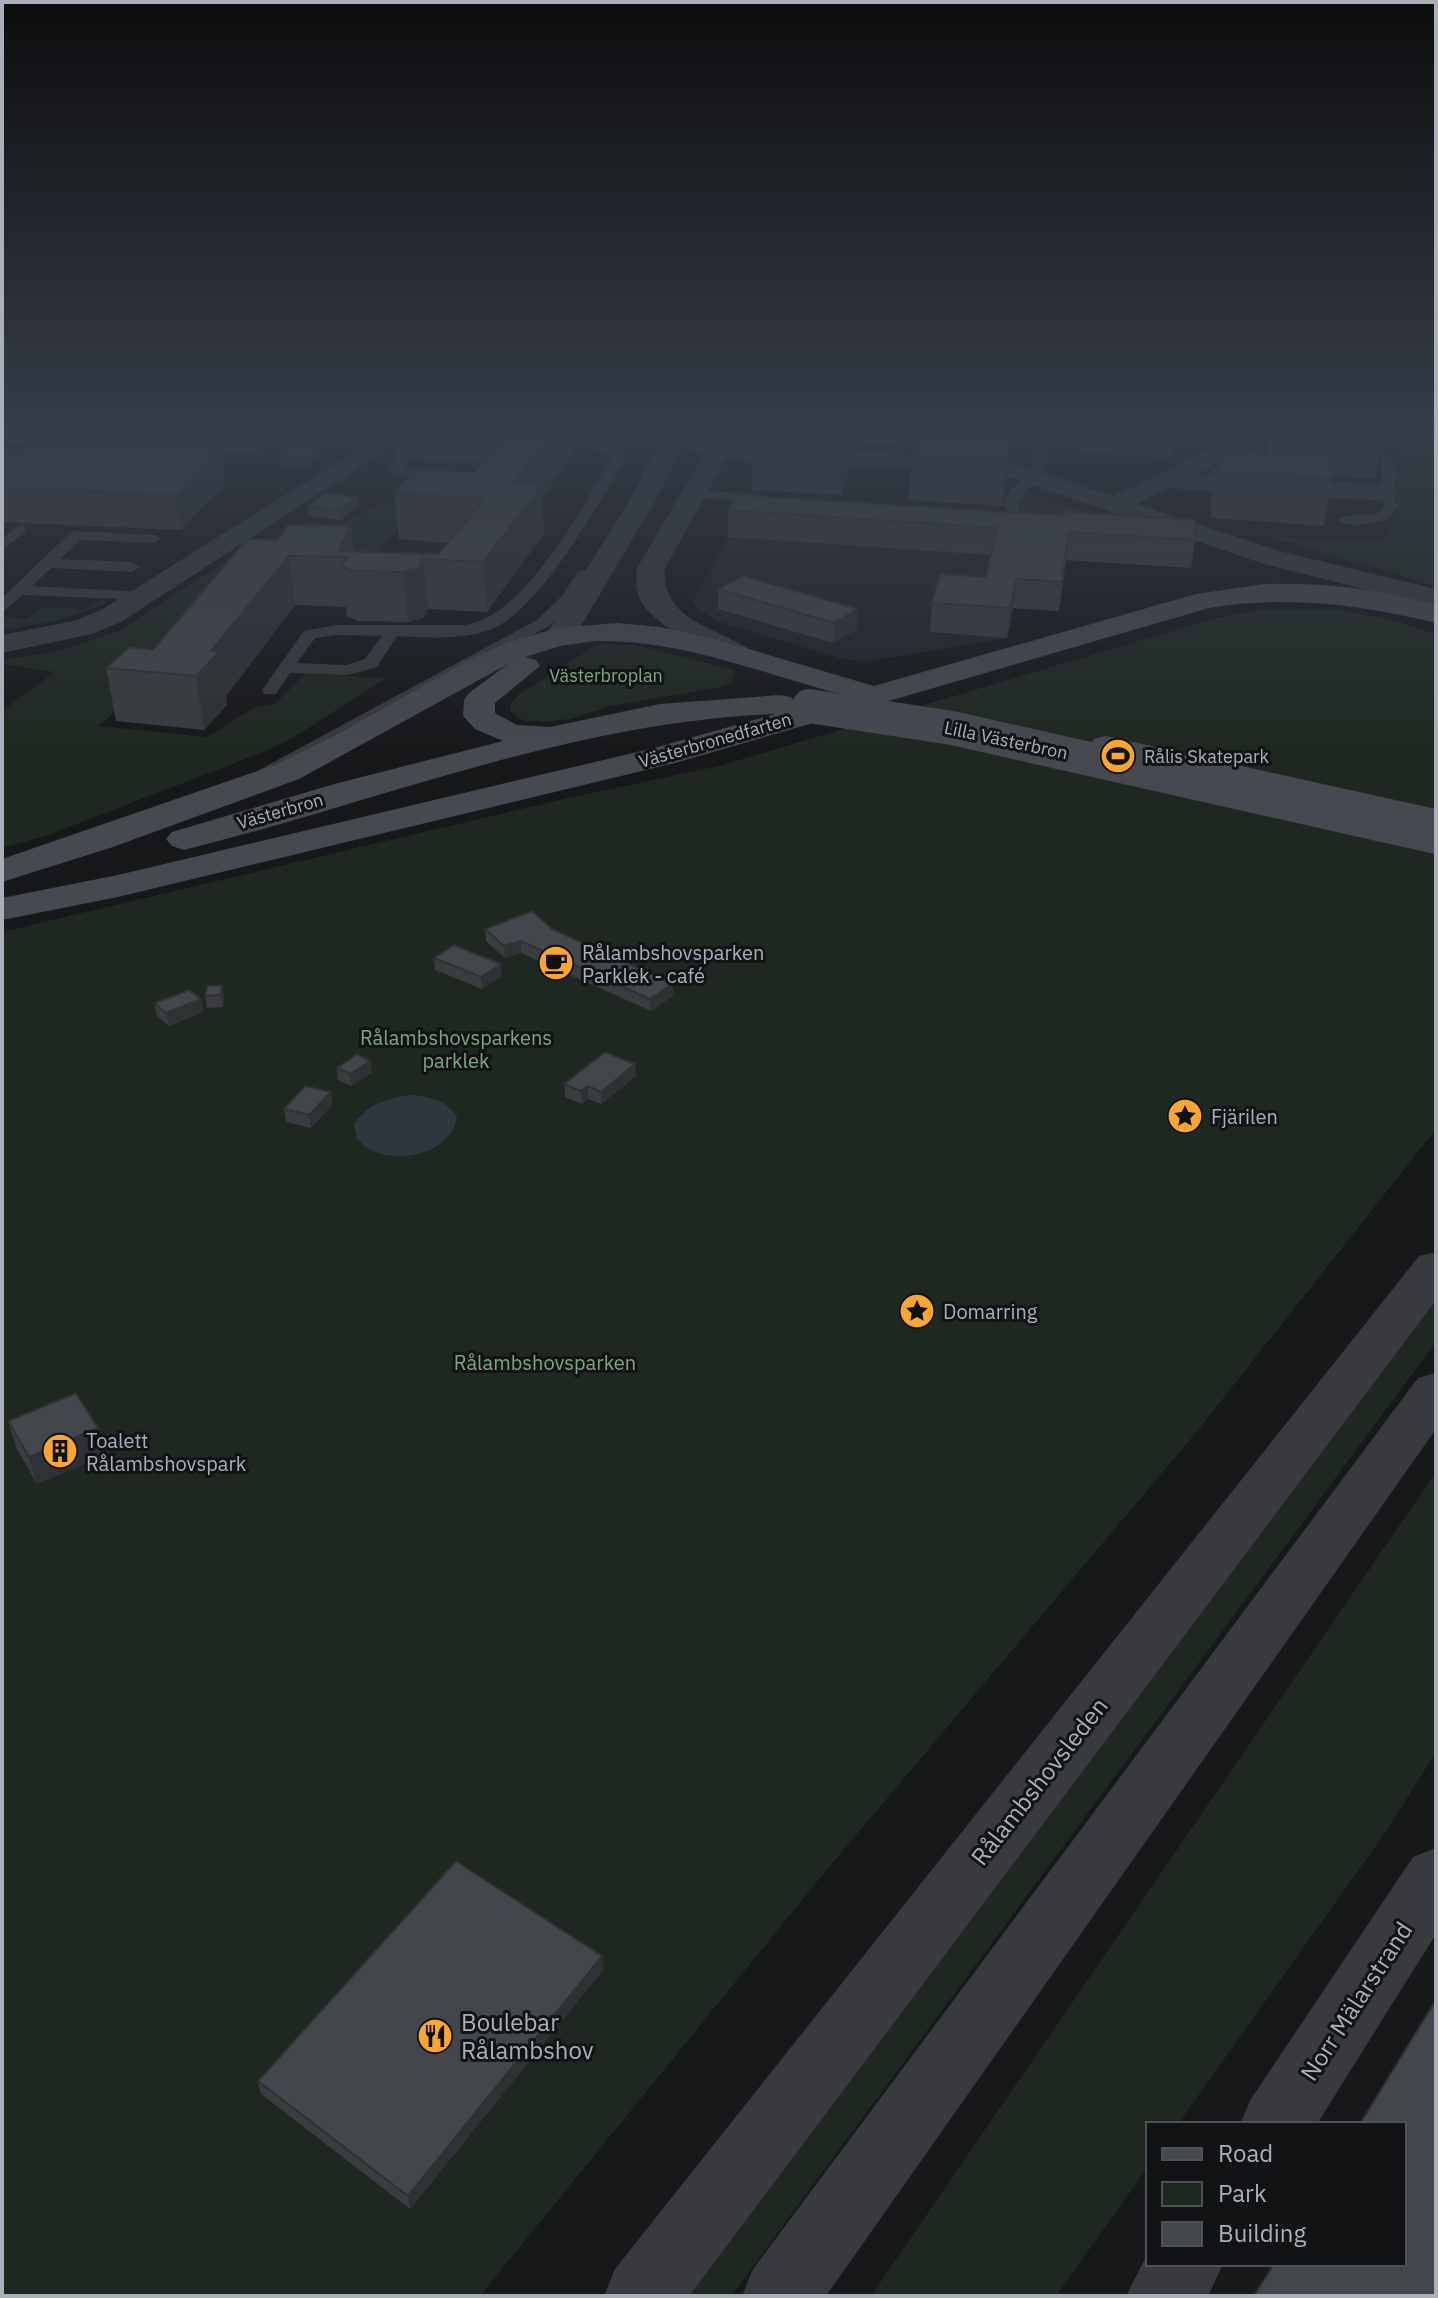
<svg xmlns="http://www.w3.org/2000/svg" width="1438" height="2298" font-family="'IBM Plex Sans',sans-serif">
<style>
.built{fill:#232427}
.green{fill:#1f2820}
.water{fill:#2d383e}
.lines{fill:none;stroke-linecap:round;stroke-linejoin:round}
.service{fill:#383a3f;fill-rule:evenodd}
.minor{fill:#383a3f;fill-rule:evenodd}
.tertiary{fill:#383a3f;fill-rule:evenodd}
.secondary{fill:#46494f;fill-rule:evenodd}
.secondary-bridge{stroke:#46494f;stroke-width:34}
.wall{fill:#3a3c40}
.shaded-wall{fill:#2f3134}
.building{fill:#43464a;stroke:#2f3134;stroke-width:2}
.labels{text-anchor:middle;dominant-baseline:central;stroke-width:6;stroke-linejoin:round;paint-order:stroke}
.far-park-label{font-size:18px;fill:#80a680;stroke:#121315}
.far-street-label{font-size:18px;fill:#a9b0ba;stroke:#121315}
.far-poi-label{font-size:18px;fill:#a9b0ba;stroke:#121315;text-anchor:start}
.poi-label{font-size:20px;fill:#a9b0ba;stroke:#121315;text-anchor:start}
.park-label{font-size:20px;fill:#80a680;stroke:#121315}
.near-street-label{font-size:24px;fill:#a9b0ba;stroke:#121315}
.near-poi-label{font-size:24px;fill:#a9b0ba;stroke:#121315;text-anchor:start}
</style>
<rect width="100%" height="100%" fill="#17181a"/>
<polygon class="built" points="1010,487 1191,548 1191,568 1066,560 1059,611 1013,608 1007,638 868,661 847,660 719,622 697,609 693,601 741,513 1003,523"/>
<g class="green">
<polygon points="265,427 384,427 339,453 287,446 287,433"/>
<path d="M 1226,427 L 1436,427 L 1436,586 L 1265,536 L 1383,542 C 1403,510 1397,479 1394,443 L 1276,435 Z"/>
<polygon points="399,497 423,500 377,553 284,569 98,726 207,737 253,708 275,704 306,673 386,678 291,739 261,753 48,835 2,848 2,711 55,672 2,664 2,659 51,653 120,631 235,555 257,557 304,521 337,525"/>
<polygon points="100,601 108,602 58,621 2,630 2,617 28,619 41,607 87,609"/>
<polygon points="1262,610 1340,610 1386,619 1436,634 1436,1129 1199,1429 824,1873 480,2296 2,2296 2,932 568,798 719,766 1216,618"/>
<path d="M 602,644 L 636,645 L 735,670 C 734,681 730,683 720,687 L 611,706 L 570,719 L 545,722 L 523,721 L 511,712 L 510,705 L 519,694 L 592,648 Z"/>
<polygon points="1436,1285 1436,1342 731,2296 663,2296"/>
<polygon points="1436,1472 1436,1752 1387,1830 1178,2124 1148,2124 1148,2167 1056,2296 871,2296"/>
</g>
<path class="water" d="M 410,1095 C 431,1097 445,1100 457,1117 C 452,1152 402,1164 373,1151 C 367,1149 362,1143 357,1139 L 354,1124 C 369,1103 385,1099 410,1095 Z"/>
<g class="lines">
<g class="service">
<path d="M 1039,427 L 1051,427 C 1050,444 1050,465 1039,479 C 1032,488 1022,492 1017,503 L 1021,514 L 1045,520 L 1045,526 L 1010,520 L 1003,503 L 1011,489 L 1029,474 Z"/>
<path d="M 541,434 L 611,445 L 626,458 C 599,502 538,614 489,630 C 461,640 427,638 397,636 L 377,667 L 348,675 L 290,673 L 276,694 L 264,694 L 262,690 L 304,631 L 337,625 L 464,625 C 525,618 581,507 612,459 L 602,451 L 536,441 L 536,435 ZM 337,635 L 382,636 L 365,659 L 347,665 L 297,663 L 315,638 Z"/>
<polygon points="388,437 413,448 404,469 445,472 452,476 445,480 391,475 389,472 399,450 381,441"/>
<path d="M 1343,446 L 1372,446 L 1394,458 L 1397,480 L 1392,493 L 1398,505 L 1389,519 C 1372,523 1353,530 1338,520 C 1347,513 1366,516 1379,513 L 1384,505 L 1378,493 L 1383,480 L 1381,460 L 1369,454 L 1343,452 Z"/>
<polygon points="694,490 765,495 772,499 765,503 689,497 687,494"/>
<polygon points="20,525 25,526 25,532 2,550 2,538"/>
<polygon points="76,531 154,535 161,539 154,543 80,540 60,559 132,562 140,567 132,572 51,568 32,586 144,592 152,597 149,600 23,595 2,612 2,598 71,532"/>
<polygon points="583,570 591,575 572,603 549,626 274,774 268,775 259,770 537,620 561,597 578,572"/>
</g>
<g class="minor">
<polygon points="394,427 422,427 121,622 92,634 2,653 2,635 74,621 101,610"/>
<polygon points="1241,434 1249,436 1253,441 1249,446 1195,474 1385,485 1394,488 1398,493 1394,498 1385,501 1169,488 1126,509 1108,509 1104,504 1108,499"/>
<polygon points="2,448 76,452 85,454 88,459 85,464 76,466 2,462"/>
<polygon points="1436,1848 1436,1934 1317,2124 1240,2124 1251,2099 1413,1857"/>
<polygon points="1148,2253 1148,2264 1223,2264 1208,2296 1126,2296"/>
</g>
<g class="tertiary">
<path d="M 636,427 L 692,427 L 689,433 L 721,444 L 972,458 L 1015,464 L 1283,552 L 1436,589 L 1436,607 L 1264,564 L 1011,478 L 972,472 L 726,459 L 665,568 C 661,620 713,626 751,650 L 755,656 L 751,662 C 725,669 651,624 640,599 C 635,588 636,579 637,568 L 704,454 L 682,447 L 654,503 L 575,636 L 570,642 L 560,645 L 550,642 L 545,636 L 628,503 L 661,440 L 639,432 Z"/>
<polygon points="1436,1252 1436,1300 689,2296 604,2296 615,2269 1419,1256"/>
<polygon points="1436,1373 1436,1429 826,2296 742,2296 753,2269 1418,1378"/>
</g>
<g class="secondary">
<path d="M 1264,584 C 1323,582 1379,589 1436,605 L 1436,623 C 1359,604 1288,595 1209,608 L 675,763 L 118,897 L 2,920 L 2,898 L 118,875 L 654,748 L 776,714 C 571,722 381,801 184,850 L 172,846 L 166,839 L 172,832 L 338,783 L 503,741 L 475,729 L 463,716 L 464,700 L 469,693 L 508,664 L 299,779 L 113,847 L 2,882 L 2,859 L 275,765 L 338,734 L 474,657 L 510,642 L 557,628 L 617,623 L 659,627 L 711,638 L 874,686 L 1196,594 ZM 595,641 C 680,639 761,673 843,695 L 792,709 L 796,704 L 791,697 L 780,695 L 660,704 L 550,727 L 517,725 L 495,713 L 495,703 L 540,666 L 536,660 L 525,657 L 560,646 Z"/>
<polygon points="1106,736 1436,809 1436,829 1094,753 1090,746 1094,739"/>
</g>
<polyline class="secondary-bridge" points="809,706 952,728 1436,837"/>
</g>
<g class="wall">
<polygon points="2,427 266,427 268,443 257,454 221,453 225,484 181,530 2,522 2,457 13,457 29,444 2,443"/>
<polygon points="407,427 571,427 572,456 542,496 544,533 487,612 428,609 423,618 408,622 358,621 347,616 346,607 295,605 226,696 227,705 204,730 116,721 106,668 153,650 278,540 351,526 354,551 439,554 448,543 399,539 394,492 475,473 483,463 410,459"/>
<polygon points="756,427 979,427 978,437 1010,439 1006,484 1002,506 909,500 912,455 915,446 849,442 848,474 840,495 752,490 753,434"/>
<polygon points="1084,427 1174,427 1170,458 1081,453"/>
<polygon points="1270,427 1382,427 1383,433 1375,478 1332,476 1332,479 1324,526 1211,518 1211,497 1218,452 1267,455"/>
<polygon points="1405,427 1428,427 1428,429"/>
<polygon points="280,457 319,459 304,469 281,466"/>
<polygon points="357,497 358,507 341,520 309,516 308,507"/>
<polygon points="728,510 1195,540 1191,568 1066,560 1059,611 1013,608 1007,638 930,632 932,603 986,577 991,555 728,537"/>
<polygon points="718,589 857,629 833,643 718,609"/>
<polygon points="485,929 552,929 673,984 673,996 651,1011 521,953 505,958 486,941"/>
<polygon points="434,958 502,976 482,989 435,970"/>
<polygon points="222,985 224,998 223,1007 207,1008 205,996"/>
<polygon points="201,999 203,1012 169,1026 157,1016 154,1003"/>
<polygon points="370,1061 372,1073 351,1086 338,1080 337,1068"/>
<polygon points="635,1064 636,1076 601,1104 588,1099 582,1104 565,1097 564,1084"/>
<polygon points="331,1092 332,1105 311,1128 286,1122 284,1109"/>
<polygon points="8,1421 98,1428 105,1455 37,1484 16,1447"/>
<polygon points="602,1956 603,1970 410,2209 261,2094 258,2081"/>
</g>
<g class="shaded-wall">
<polygon points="254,427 266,427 268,443 257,454"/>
<polygon points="558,427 571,427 572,456 542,496 544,533 487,612 483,562 513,484"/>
<polygon points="847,427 850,427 848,474 840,495 842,439"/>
<polygon points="1010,439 1006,484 1002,506 1005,460"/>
<polygon points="220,450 225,484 181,530 175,496"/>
<polygon points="318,450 319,459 304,469 303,460"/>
<polygon points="357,497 358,507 341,520 340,511"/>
<polygon points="351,526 356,571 347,557 338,551"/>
<polygon points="1069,532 1066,560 1059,611 1062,582"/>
<polygon points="289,556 295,605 226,696 227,705 204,730 196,676 211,651"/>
<polygon points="423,559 428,609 423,618 408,622 403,572"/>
<polygon points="1016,579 1013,608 1007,638 1010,608"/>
<polygon points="858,609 857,629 833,643 834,623"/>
<polygon points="521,941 521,953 505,958 504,946"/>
<polygon points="501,964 502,976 482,989 481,977"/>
<polygon points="673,984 673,996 651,1011 650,999"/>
<polygon points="222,985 224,998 223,1007 221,995"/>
<polygon points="201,999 203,1012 169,1026 166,1013"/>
<polygon points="370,1061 372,1073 351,1086 350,1074"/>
<polygon points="635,1064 636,1076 601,1104 601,1092"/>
<polygon points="588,1086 588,1099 582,1104 581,1091"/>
<polygon points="331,1092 332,1105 311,1128 309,1115"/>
<polygon points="98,1428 105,1455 37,1484 29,1457"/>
<polygon points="602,1956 603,1970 410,2209 408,2196"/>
</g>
<g class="building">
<polygon points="513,427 558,427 513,484 542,486 483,562 423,559 418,568 403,572 352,571 341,566 347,557 289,556 211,651 219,652 196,676 106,668 130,647 153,650 247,539 278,540 288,525 351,526 338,551 439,554 484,499 394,492 417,469 475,473"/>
<polygon points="756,427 847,427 842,439 753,434"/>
<polygon points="1285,427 1382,427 1383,433 1326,430"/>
<polygon points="919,434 1010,439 1005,460 912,455"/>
<polygon points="32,442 220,450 175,496 2,487 2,457 13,457"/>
<polygon points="295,447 318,450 303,460 280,457"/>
<polygon points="1218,452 1329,458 1332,479 1218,472"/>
<polygon points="325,494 357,497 340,511 308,507"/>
<polygon points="736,495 999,512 1064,515 1065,512 1195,520 1195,540 1069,532 1062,582 1016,579 1010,608 932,603 940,574 986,577 997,528 728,510"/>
<polygon points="743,576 858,609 834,623 718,589"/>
<polygon points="532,911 552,929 673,984 650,999 521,941 504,946 485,929"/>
<polygon points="454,945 501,964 481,977 434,958"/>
<polygon points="222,985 221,995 205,996 207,986"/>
<polygon points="189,990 201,999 166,1013 154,1003"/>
<polygon points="605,1052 635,1064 601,1092 588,1086 581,1091 564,1084"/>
<polygon points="357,1054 370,1061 350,1074 337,1068"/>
<polygon points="305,1086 331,1092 309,1115 284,1109"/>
<polygon points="76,1393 98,1428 29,1457 8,1421"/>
<polygon points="456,1861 602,1956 408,2196 258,2081"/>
<polygon points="1436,2000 1436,2296 1254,2296 1274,2264 1404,2264 1404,2124 1360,2124"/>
</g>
<linearGradient id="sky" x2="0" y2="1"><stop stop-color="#0d0d0e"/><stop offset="0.57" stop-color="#363d49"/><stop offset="1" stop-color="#363d49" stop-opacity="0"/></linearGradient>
<rect width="1438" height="749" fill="url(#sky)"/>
<defs>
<symbol id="stadium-disc" viewBox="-11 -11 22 22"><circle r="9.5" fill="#f8a631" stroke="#121315"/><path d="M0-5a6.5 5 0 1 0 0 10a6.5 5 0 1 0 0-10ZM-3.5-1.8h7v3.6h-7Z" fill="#111"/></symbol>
<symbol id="cafe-disc" viewBox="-11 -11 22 22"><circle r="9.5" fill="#f8a631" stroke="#121315"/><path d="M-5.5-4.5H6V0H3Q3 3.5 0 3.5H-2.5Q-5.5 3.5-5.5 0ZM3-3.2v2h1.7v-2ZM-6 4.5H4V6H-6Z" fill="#111"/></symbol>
<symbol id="sight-disc" viewBox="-11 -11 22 22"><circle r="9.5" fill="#f8a631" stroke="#121315"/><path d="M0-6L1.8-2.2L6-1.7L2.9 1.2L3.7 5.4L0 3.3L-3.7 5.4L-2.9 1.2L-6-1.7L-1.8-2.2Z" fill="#111"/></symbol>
<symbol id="building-disc" viewBox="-11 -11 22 22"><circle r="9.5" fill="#f8a631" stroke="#121315"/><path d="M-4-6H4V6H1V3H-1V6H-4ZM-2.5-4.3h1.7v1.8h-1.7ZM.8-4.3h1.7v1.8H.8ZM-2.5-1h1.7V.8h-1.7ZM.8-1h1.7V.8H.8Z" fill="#111"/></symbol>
<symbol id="restaurant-disc" viewBox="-11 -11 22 22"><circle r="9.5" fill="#f8a631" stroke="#121315"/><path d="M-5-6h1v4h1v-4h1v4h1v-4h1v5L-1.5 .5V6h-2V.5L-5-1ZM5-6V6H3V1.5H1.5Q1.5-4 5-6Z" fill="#111"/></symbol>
</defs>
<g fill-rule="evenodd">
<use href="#stadium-disc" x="1098" y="736" width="40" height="40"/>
<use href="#cafe-disc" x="536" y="943" width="40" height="40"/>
<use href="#sight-disc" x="1165" y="1096" width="40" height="40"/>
<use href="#sight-disc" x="897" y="1291" width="40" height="40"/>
<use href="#building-disc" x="40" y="1431" width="40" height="40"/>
<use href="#restaurant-disc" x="415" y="2016" width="40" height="40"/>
</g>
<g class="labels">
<g class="far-park-label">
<text x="606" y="675">Västerbroplan</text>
</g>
<g class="far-street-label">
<text transform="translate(715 740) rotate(-16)">Västerbronedfarten</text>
<text transform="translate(1006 740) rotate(12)">Lilla Västerbron</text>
<text transform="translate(280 811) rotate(-16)">Västerbron</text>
</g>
<g class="far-poi-label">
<text x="1144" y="756">Rålis Skatepark</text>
</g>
<g class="poi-label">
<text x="582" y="952">Rålambshovsparken<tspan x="582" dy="23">Parklek - café</tspan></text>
<text x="1211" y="1116">Fjärilen</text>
<text x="943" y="1311">Domarring</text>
<text x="86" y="1440">Toalett<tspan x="86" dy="23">Rålambshovspark</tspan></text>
</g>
<g class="park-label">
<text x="456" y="1037">Rålambshovsparkens<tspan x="456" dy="23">parklek</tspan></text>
<text x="545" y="1362">Rålambshovsparken</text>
</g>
<g class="near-street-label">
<text transform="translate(1039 1781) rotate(-52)">Rålambshovsleden</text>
<text transform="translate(1356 2001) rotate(-57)">Norr Mälarstrand</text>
</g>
<g class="near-poi-label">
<text x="461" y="2022">Boulebar<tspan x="461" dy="28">Rålambshov</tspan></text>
</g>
</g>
<rect width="1438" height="2298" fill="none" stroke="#a9b0ba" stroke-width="8"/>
<rect x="1146" y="2122" width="260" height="144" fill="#121315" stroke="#4e5257" stroke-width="2"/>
<rect x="1162" y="2148" width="40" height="12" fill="#46494f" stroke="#4e5257" stroke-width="2"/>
<text x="1218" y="2162" font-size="24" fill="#a9b0ba">Road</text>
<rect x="1162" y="2182" width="40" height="24" fill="#1f2820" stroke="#4e5257" stroke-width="2"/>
<text x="1218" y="2202" font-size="24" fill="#a9b0ba">Park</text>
<rect x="1162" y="2222" width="40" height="24" fill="#43464a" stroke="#4e5257" stroke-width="2"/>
<text x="1218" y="2242" font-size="24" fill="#a9b0ba">Building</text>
</svg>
